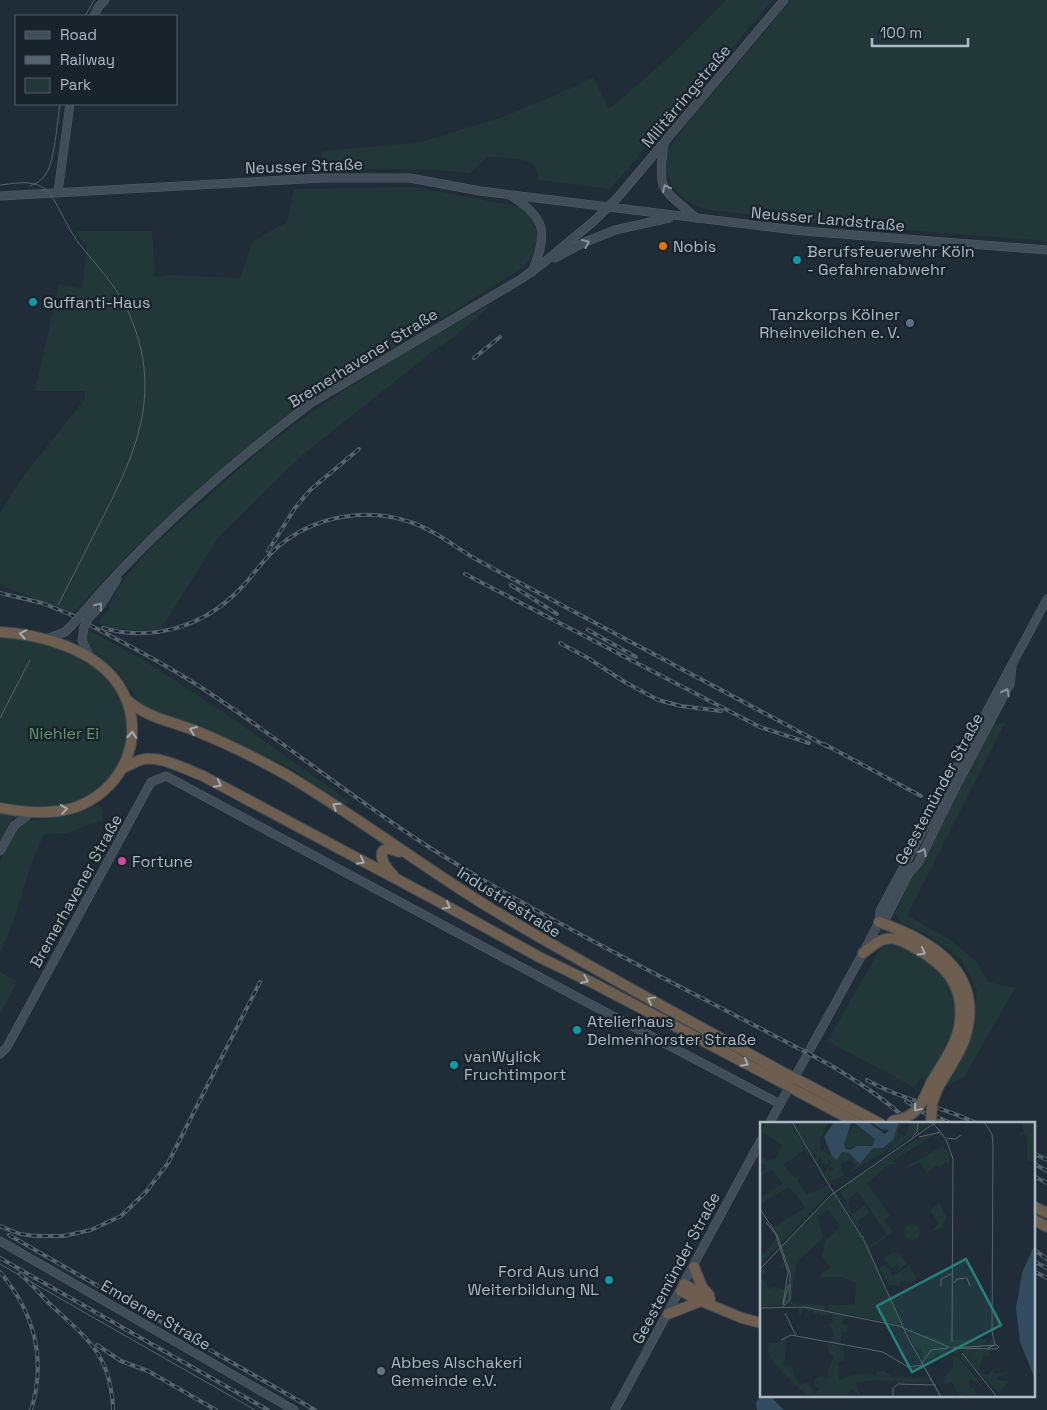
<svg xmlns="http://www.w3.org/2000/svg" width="1047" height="1410" font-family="'Space Grotesk',sans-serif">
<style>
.green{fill:#223838}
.water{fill:#334b5e}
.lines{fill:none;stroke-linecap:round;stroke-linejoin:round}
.secondary-casing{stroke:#515c65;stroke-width:9}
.highway-casing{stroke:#3e4952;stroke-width:12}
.secondary{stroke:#414e5a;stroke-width:8}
.highway{stroke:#6d5e50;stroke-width:10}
.tram{stroke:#55636e;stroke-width:1}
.rail-casing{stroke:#55636e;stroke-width:4}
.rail{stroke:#19232c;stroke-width:2;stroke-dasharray:5.5;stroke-linecap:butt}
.secondary-bridge-casing{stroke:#515c65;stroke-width:9;stroke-linecap:butt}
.highway-bridge-casing{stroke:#3e4952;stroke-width:12;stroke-linecap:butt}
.secondary-bridge{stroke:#414e5a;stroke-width:8}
.highway-bridge{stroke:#6d5e50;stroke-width:10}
.oneway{stroke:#87949f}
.oneway2{stroke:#a3abb3}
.food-dot{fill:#e8710a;stroke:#19232c;stroke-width:2}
.culture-dot{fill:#0f9aa8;stroke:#19232c;stroke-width:2}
.service-dot{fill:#5c6f8a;stroke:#19232c;stroke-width:2}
.hotel-dot{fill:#d1479c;stroke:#19232c;stroke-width:2}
.worship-dot{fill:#6b7280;stroke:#19232c;stroke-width:2}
.labels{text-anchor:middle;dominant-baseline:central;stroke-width:4.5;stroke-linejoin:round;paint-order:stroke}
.street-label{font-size:16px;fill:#adb9c4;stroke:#19232c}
.poi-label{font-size:16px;fill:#adb9c4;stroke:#19232c;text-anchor:start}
.park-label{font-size:16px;fill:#65946a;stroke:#19232c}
.inset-road{fill:none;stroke:#58646f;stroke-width:1}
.view{fill:#27807b;fill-opacity:0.15;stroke:#27807b;stroke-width:2.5}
.inset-edge{fill:none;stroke:#adb9c4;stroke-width:2.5}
</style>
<rect width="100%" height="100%" fill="#202c37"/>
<g class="green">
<path d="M 726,0 L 773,0 L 610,189 L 539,180 C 538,175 537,169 533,165 C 526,158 497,157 487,157 L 470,173 L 435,170 L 324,168 L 321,151 L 417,143 L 500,118 L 569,89 L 593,77 L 609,109 L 674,53 Z"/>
<path d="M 791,0 L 1047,0 L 1047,241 L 804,222 L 705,209 C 682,201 665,186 666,160 C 666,149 677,138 683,129 Z"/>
<polygon points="413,187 522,207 534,222 538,244 529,261 519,270 332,387 290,414 264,434 132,551 73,613 0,585 0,513 21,479 85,399 85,391 35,391 59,284 82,288 87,247 74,231 152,231 155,277 168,275 240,278 253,241 287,222 294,189"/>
<path d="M 496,301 L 450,340 L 437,348 L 300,457 L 218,538 L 161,629 L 140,631 L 110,627 L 98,623 L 110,609 L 109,606 C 127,567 159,541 191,512 C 222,484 254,454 289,429 C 354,381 425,340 496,301 Z"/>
<polygon points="88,630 145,661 229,716 350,802 346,805 287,766 230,740 152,712 141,705 117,671 92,650 87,639"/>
<path d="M 0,635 L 43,643 L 72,654 L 95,667 L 109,678 L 122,703 L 123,702 C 130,728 130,737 120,762 C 118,766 116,772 114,776 C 88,812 39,809 0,804 Z"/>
<polygon points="1005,723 907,915 950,940 976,961 988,982 1015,988 964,1077 942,1088 971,1038 977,991 961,959 933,938 901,922 895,914 910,878 993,724"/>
<path d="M 97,805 L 103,810 L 102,820 L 67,833 L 44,835 C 24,872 20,915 0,952 L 0,862 L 16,829 L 28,821 L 71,815 Z"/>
<polygon points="0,814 12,817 13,820 0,842"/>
<path d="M 895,944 C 906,949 919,954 929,962 C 947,974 959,1000 956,1022 C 954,1033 933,1068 927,1081 L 921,1077 L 914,1087 L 827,1041 L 881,948 Z"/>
<polygon points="0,972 17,982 0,1015"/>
</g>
<polygon class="water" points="770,1396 784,1410 757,1410 756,1403 760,1397"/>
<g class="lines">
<defs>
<g id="secondary">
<polyline points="94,16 99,6 105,0"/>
<path d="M 664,145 C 656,193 664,189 696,218"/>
<polyline points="58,192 70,104"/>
<polyline points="0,196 321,178 410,178 480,191 803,231 1047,250"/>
<path d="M 511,196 C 548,218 547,235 532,272"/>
<polyline points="555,258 583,243 615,230 669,218"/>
<path d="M 81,615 C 148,535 228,466 311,403 L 521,279 L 542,264 L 594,221 L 619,196 L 784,0"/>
<polyline points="88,619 101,605 117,579"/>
<polyline points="84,627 82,640 90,657"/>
<polyline points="46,639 65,632 74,623"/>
<polyline points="0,851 14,826 33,811"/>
<polyline points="879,922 887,916 909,873 918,863 953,792 1010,684 1012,667"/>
<polyline points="0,1054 7,1047 151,782 166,776 575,996 780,1104"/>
<polyline points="769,1124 863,953 879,922 880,911 1047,599"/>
<polyline points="0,1241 294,1410"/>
<polyline points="615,1410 761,1140"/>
</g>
<g id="highway">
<path d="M 0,632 C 40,634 94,649 118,684 C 148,728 128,786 79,806 C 56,815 24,813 0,808"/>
<path d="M 127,700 C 147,718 171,721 196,731 C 226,743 256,758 285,774 C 355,815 420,865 490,908 C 586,966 687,1019 786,1074"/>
<path d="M 123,768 C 130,765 137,760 145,759 C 164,757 185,769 203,776 L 434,899 L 541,958 L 597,985 L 781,1082"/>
<path d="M 393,875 C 380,863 374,841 399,852"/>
<path d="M 879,922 C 934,941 987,974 964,1041 C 958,1057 946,1073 938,1088"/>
<path d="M 863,953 C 870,948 878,940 886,939 C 897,937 906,943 915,948 C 944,964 964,984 960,1021 C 958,1043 942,1064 931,1083"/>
<polyline points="804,1083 881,1124"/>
<polyline points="799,1092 859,1124"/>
<polyline points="1033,1206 1047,1213"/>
<polyline points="1033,1219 1047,1227"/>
<polyline points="694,1267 702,1287 709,1295"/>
<polyline points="684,1284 710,1299"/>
<polyline points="681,1291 701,1301 742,1318 761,1323"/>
<polyline points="668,1314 701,1301"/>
</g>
</defs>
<use href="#secondary" class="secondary-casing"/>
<use href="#highway" class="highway-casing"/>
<use href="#secondary" class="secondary"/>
<use href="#highway" class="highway"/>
<g class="tram">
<polyline points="85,16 94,0"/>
<path d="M 0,185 C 11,184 23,181 34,184 C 40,185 46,189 50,193 C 60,209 67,227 78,242 C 95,264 115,284 127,309 C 164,389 138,449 101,521 C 87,549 72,577 58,605"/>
<path d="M 30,186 C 36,184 42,180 46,174 C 55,160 57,122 60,104"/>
<polyline points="0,718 30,660"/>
<polyline points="0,1264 255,1410"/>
</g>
<defs>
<g id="rail">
<polyline points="474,358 500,337"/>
<polyline points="268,551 295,508 310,490 359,449"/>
<polyline points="465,574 760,727 809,743"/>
<polyline points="511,585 557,614"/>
<polyline points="0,593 42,603 77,617"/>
<path d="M 71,615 C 119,641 169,665 214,696 C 288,745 357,802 432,849 C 560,929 697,994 830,1065 C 862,1084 884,1099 912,1124"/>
<path d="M 103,628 C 152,642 203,627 239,590 C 253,576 264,558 280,545 C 316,516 366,507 410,522 C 435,530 456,548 479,561 L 828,747"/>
<polyline points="588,630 636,657"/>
<polyline points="560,643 588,658 623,681 658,700 681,706 721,711"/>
<polyline points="824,744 921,796"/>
<path d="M 867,1080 C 901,1100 942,1106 978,1124"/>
<polyline points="906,1101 941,1124"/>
<polyline points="935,1116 953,1124"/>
<polyline points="785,1123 786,1124"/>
<polyline points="1033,1153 1047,1160"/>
<polyline points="1033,1163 1047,1171"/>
<polyline points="1033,1176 1047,1183"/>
<polyline points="0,1226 20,1234 35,1236 63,1236 91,1230 121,1216 146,1192 168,1163 260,982"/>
<polyline points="9,1235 315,1410"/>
<polyline points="1033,1249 1047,1259"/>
<polyline points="0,1258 268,1410"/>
<polyline points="1033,1261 1047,1268"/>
<polyline points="1033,1271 1047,1278"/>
<path d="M 0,1272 C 34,1312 47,1359 31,1410"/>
<path d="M 20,1274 C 31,1283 40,1294 50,1304 C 88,1340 111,1354 113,1410"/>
<polyline points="97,1345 121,1361 148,1371 216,1410"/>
</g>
</defs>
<use href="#rail" class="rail-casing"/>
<use href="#rail" class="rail"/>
<defs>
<g id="secondary-bridge">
<polyline points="74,623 81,615"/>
<polyline points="84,627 88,619"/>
</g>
<g id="highway-bridge">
<polyline points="786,1074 804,1083"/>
<polyline points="781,1082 799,1092"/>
<path d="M 892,1121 C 918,1117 921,1105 931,1083"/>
<polyline points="931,1124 932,1103 938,1088"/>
</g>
</defs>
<use href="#secondary-bridge" class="secondary-bridge-casing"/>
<use href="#highway-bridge" class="highway-bridge-casing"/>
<use href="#secondary-bridge" class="secondary-bridge"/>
<use href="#highway-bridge" class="highway-bridge"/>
</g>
<defs><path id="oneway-chevron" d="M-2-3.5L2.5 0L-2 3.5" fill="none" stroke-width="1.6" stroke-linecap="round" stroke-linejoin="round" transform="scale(1.25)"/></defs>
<g class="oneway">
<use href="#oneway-chevron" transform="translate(666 188) rotate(-115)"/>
<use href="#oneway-chevron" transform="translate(586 243) rotate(-24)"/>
<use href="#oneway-chevron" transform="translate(99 606) rotate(-51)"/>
<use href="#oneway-chevron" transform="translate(1006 692) rotate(-62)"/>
<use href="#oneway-chevron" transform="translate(923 852) rotate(-62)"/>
</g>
<g class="oneway2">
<use href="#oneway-chevron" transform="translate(23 634) rotate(-169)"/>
<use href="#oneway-chevron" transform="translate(193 730) rotate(-159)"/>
<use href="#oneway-chevron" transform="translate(132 735) rotate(-87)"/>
<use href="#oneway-chevron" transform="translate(218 784) rotate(27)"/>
<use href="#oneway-chevron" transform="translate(336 806) rotate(-146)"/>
<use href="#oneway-chevron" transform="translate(64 809) rotate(-9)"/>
<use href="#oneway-chevron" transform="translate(361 861) rotate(28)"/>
<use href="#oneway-chevron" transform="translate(447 906) rotate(29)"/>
<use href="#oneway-chevron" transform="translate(922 952) rotate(29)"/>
<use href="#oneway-chevron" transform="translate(585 980) rotate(23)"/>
<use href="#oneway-chevron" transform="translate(651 1000) rotate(-151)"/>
<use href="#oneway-chevron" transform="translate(745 1063) rotate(28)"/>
<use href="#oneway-chevron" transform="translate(917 1108) rotate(130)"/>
</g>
<circle class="food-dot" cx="663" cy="246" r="5"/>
<g class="culture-dot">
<circle cx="797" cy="260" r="5"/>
<circle cx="33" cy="302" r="5"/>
<circle cx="577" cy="1030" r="5"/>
<circle cx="454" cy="1065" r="5"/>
<circle cx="609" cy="1280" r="5"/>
</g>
<circle class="service-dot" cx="910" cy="323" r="5"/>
<circle class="hotel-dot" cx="122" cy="861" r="5"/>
<circle class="worship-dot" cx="381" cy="1371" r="5"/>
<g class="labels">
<g class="street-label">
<text transform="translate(686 96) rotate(-50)">Militärringstraße</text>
<text transform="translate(304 166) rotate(-2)">Neusser Straße</text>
<text transform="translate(828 219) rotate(5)">Neusser Landstraße</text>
<text transform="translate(363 358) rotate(-32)">Bremerhavener Straße</text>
<text transform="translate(939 789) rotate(-62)">Geestemünder Straße</text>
<text transform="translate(76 891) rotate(-61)">Bremerhavener Straße</text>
<text transform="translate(509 902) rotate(32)">Industriestraße</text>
<text transform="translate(676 1268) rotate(-62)">Geestemünder Straße</text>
<text transform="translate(156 1315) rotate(30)">Emdener Straße</text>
</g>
<g class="poi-label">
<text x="673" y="246">Nobis</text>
<text x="807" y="251">Berufsfeuerwehr Köln<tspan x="807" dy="18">- Gefahrenabwehr</tspan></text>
<text x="43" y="302">Guffanti-Haus</text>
<text x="900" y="314" text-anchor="end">Tanzkorps Kölner<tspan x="900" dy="18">Rheinveilchen e. V.</tspan></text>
<text x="132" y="861">Fortune</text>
<text x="587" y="1021">Atelierhaus<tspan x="587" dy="18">Delmenhorster Straße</tspan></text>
<text x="464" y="1056">vanWylick<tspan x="464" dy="18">Fruchtimport</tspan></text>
<text x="599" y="1271" text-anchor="end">Ford Aus und<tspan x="599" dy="18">Weiterbildung NL</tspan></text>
<text x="391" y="1362">Abbes Alschakeri<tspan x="391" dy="18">Gemeinde e.V.</tspan></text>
</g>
<g class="park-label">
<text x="64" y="733">Niehler Ei</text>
</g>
</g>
<g transform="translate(760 1122)">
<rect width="275" height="275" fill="#202c37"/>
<path d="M 0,0 L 30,0 L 51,36 L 44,28 L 23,43 L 35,56 L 41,52 L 37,59 L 47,73 L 68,63 L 72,68 L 21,121 L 14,105 L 45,86 L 35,71 L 42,72 L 33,70 L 29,65 L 0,82 L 1,75 L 23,62 L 11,47 L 0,55 L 6,43 L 0,41 L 0,33 L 7,39 L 17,35 L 22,23 L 1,9 L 4,4 ZM 33,0 L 73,0 L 68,2 L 60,17 L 61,28 L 78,37 L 82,30 L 89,31 L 97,40 L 102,41 L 113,26 L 123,26 L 133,18 L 138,0 L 142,0 L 136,19 L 124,30 L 85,53 L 96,44 L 90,37 L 80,42 L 84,54 L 70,60 L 64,53 L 69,44 L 69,50 L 74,47 L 69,43 L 73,40 L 68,37 L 69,42 L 63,41 L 59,34 L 59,44 L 54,36 L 58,32 L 53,34 ZM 90,0 L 115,17 L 114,22 L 86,27 L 84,19 L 92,5 ZM 150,0 L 170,0 L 125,33 L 141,13 L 145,14 ZM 262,0 L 275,0 L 275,41 L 267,39 L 267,16 L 264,12 L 260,13 L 260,11 L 264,11 ZM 179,9 L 188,21 L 177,11 L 133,39 L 136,42 L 130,42 L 86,79 L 80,71 L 80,67 L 90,59 L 155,18 ZM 183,24 L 190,32 L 189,43 L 186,40 L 178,46 L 177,43 L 167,51 L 159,40 L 149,46 L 147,44 ZM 107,61 L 130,94 L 124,98 L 133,110 L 109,127 L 106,115 L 110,124 L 127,112 L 97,69 ZM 74,71 L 102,115 L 141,199 L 140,203 L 67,188 L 69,183 L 95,183 L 96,161 L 82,155 L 61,155 L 61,150 L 71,146 L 62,135 L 65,119 L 81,104 L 67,87 L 58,95 L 63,116 L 36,141 L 31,178 L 33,181 L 64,183 L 65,188 L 99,197 L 84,196 L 83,202 L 89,203 L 86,211 L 82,210 L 80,223 L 67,221 L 73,217 L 68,215 L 74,214 L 69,202 L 73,201 L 71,192 L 60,194 L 59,190 L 54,192 L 53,188 L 48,190 L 44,187 L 40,194 L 38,187 L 44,183 L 30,183 L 30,179 L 29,183 L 0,184 L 0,148 L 20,126 L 28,162 L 31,160 L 22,124 ZM 20,128 L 24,141 L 17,144 L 25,146 L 26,163 L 25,168 L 14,164 L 10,168 L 1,154 L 7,152 L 3,145 ZM 91,77 L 88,81 L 92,92 L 105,83 L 110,90 L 97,100 L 104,114 L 87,88 L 85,81 ZM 179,81 L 187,96 L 181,106 L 171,110 L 179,102 L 170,88 ZM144 110a8 8 0 1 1 16 0a8 8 0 1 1-16 0ZM 17,116 L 19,123 L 0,144 L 0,135 ZM 133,130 L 139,131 L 147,142 L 138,148 L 140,144 L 135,145 L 140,141 L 131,146 L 124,136 ZM 126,142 L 133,154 L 149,143 L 157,156 L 151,161 L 140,159 L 140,164 L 129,163 L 119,146 ZM 191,201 L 193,218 L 228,217 L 220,228 L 228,226 L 224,226 L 232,217 L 235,223 L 229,226 L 238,230 L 231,227 L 229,235 L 224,233 L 218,249 L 208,238 L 210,234 L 206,239 L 223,261 L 199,234 L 202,233 L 205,225 L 197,233 L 192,230 L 191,221 L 189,224 ZM 148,209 L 186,219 L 189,234 L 174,232 L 175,235 L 164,238 L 161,226 L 154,225 ZM 27,213 L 24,243 L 32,244 L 35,256 L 41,263 L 46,260 L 52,266 L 54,271 L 48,275 L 16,244 L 7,230 L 9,221 L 20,220 ZM 67,222 L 83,225 L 85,239 L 78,240 L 79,258 L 94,252 L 116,253 L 117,249 L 124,249 L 132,255 L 170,256 L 172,260 L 139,261 L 133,255 L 135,259 L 113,258 L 95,261 L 101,275 L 92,267 L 86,275 L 50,275 L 60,266 L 56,265 L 54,258 L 63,253 L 65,257 L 69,255 L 68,249 L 74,234 L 69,232 ZM 192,233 L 199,236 L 226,268 L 211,257 L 207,262 L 211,266 L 208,269 L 212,266 L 217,270 L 215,275 L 195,275 L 203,270 L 201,266 L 202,270 L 197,271 L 192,260 L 185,263 L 183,256 L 193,246 ZM 233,247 L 234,251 L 249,251 L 237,255 L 237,258 L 249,259 L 239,271 L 218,250 L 228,253 Z" fill="#223838" fill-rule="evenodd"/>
<path d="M 74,0 L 91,1 L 84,22 L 86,27 L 90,28 L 97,24 L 112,24 L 115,17 L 93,0 L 108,0 L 125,12 L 129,8 L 121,7 L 111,0 L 138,0 L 138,3 L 133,18 L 123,26 L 113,26 L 100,42 L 89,31 L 82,30 L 77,38 L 72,34 L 64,15 ZM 275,122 L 275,257 L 260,220 L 256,186 L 262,151 Z" fill="#334b5e"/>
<path class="inset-road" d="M 32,0 L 69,63M 172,0 L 186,17 L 193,37 L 192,219M 224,0 L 232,12 L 233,24 L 232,209 L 235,223 L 228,226M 152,15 L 157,10 L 158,0M 159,15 L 181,10M 187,16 L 195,17 L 201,13M 69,63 L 102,115M 0,87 L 17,113 L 30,151 L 30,177 L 23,185M 6,100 L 16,113 L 28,150 L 23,182M 102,114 L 149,218 L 181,275M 0,147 L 71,73 L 176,0M 194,161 L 197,157 L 207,156 L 210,164M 181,164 L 181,157 L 193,151M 23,183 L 29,163M 0,186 L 45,185 L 139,204 L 191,226M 25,191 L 36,214M 21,218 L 31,213 L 123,230 L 148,245 L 163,243M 193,226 L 237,227 L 239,225 L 237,223 L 193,226M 202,231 L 237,275M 133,275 L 133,266 L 138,262 L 176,263M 181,275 L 162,241 L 171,228 L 188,226"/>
<path class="view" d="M 206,137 L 241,203 L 152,250 L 117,184 Z"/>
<rect width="275" height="275" class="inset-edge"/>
</g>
<rect x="15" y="15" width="162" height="90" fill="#19232c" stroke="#545f69"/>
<rect x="25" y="31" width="25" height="8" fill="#414e5a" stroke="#545f69"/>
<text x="60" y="40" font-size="15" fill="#adb9c4">Road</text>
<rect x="25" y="56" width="25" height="8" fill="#55636e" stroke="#545f69"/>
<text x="60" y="65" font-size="15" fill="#adb9c4">Railway</text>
<rect x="25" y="78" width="25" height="15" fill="#223838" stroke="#545f69"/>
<text x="60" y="90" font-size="15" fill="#adb9c4">Park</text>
<path d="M872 38v8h96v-8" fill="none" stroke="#adb9c4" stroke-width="2.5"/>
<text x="880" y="38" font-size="15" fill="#adb9c4" stroke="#19232c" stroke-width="4" paint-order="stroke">100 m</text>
</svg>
